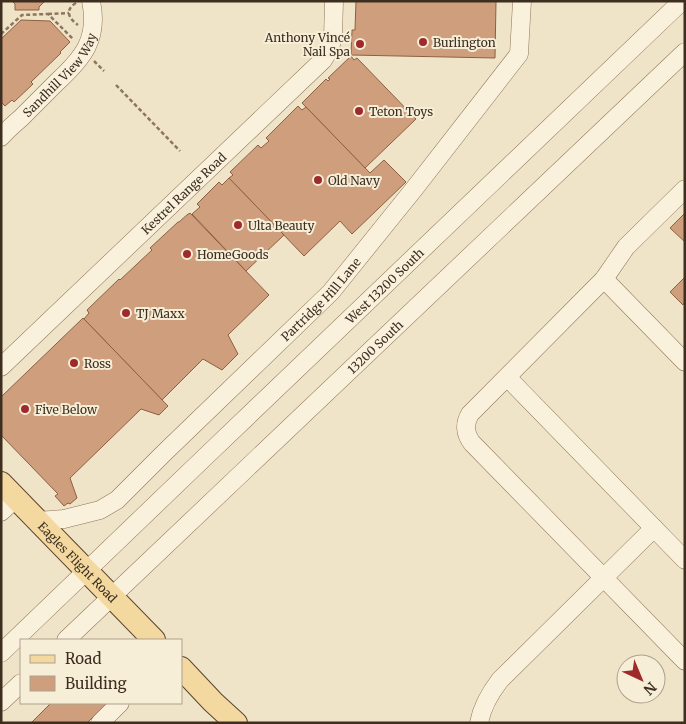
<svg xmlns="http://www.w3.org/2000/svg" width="686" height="724" font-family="Merriweather,serif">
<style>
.building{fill:#cf9f7d;stroke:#8d5f41}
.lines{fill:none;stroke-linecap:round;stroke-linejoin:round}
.minor-casing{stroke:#8d765c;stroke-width:19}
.major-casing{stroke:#5b4430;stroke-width:24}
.path{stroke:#8d765c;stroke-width:2.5;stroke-dasharray:4 2.5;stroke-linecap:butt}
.minor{stroke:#faf1dc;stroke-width:18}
.major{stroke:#f3d9a0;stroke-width:22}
.poi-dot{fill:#9e2a2b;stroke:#f7eed8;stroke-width:2}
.labels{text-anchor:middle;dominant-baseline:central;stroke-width:4;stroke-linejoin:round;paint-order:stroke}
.poi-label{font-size:12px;fill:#3d2e20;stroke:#f7eed8;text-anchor:start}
.street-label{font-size:12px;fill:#3d2e20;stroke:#f7eed8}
</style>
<rect width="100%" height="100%" fill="#f0e4c8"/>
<g class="building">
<polygon points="12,1 45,1 39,7 39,10 15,10 15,4"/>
<polygon points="356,1 496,1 495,58 351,55 352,30 355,30"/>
<polygon points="21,20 50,21 70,42 60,52 61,53 31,82 33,84 14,102 12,100 5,106 1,102 1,39"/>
<polygon points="351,56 354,60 357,58 416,119 365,168 302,103 326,79 328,81 330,79 328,78"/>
<polygon points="298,106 302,110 306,107 370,173 384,160 406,182 352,234 340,221 304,256 229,178 233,175 230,172 258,145 261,148 269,141 266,138"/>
<polygon points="229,178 284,235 246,271 192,214 200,207 197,204 219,182 222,185"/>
<polygon points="190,213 269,295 228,335 238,354 222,370 203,359 162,400 84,319 89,313 87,310 119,279 120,280 152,250 150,248 178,222 179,222 188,214 189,214"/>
<polygon points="685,213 685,242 670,228"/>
<polygon points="685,277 685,304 684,303 683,305 670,292"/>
<polygon points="83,318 168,406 159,415 141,409 70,478 77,498 70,504 68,503 64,506 55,496 58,494 1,435 1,397"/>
<polygon points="51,703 107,703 87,723 31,723"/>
</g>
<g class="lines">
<defs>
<g id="minor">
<path id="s1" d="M 1,137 C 7,130 14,124 21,118 C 33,106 45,94 57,82 C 83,58 99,39 91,1"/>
<path d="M 685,189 L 626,247 L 604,279 L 470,414 C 464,424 465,434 472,443 L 685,661"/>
<polyline points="604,279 685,362"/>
<path id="s2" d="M 1,367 L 323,60 L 329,50 L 333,38 L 334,1"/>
<polyline points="507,377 685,560"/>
<polyline points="1,512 16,498"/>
<path id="s3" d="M 38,521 L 64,519 L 100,510 L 117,500 L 164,453 L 331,292 L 414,189 L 519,54 L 522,1"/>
<path id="s4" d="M 66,640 L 685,52"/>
<path id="s5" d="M 1,653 L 205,457 L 682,1"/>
<polyline points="1,702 21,683"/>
<polyline points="100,723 120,703"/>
<path d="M 479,723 C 482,706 490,693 500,680 L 654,528"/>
</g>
<g id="major">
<path id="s6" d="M 1,483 L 154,640"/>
<polyline points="181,668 213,702 236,723"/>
</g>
</defs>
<use href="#minor" class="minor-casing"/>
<use href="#major" class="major-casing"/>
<g class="path">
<path d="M 76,3 C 64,10 69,19 78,25"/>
<polyline points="48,14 69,13"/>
<polyline points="1,34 22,15 48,14 73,39"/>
<polyline points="94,61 104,71"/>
<polyline points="116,85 180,151"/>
</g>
<use href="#minor" class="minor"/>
<use href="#major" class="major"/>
</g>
<g class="poi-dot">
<circle cx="423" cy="42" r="5"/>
<circle cx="360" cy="44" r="5"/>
<circle cx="359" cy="111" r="5"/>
<circle cx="318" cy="180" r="5"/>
<circle cx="238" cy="225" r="5"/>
<circle cx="187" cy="254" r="5"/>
<circle cx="126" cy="313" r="5"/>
<circle cx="74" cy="363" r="5"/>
<circle cx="25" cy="409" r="5"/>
</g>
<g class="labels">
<g class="poi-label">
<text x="350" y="37" text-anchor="end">Anthony Vincé<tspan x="350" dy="14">Nail Spa</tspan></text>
<text x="433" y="42">Burlington</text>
<text x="369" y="111">Teton Toys</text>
<text x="328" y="180">Old Navy</text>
<text x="248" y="225">Ulta Beauty</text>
<text x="197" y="254">HomeGoods</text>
<text x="136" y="313">TJ Maxx</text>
<text x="84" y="363">Ross</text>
<text x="35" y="409">Five Below</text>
</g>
<g class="street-label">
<text stroke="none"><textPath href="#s1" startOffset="86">Sandhill View Way</textPath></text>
<text stroke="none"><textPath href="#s2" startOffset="252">Kestrel Range Road</textPath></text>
<text stroke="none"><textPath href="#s5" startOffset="531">West 13200 South</textPath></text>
<text stroke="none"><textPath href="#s3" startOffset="369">Partridge Hill Lane</textPath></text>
<text stroke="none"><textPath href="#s4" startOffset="426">13200 South</textPath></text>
<text stroke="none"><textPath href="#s6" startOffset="110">Eagles Flight Road</textPath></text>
</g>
</g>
<rect width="686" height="724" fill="none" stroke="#3d2e20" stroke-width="5"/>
<rect x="20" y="639" width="162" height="65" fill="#f7eed8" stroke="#ada18e"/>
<rect x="30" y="655" width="25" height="8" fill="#f3d9a0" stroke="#ada18e"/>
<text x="65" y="664" font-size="15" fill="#3d2e20">Road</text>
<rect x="30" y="676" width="25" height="15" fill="#cf9f7d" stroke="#ada18e"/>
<text x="65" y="689" font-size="15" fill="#3d2e20">Building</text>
<g transform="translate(641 679) rotate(136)"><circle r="24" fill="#f7eed8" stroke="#ada18e"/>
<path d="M0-4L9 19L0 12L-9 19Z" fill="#9e2a2b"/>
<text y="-8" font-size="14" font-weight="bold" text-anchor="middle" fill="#3d2e20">N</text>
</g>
</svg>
